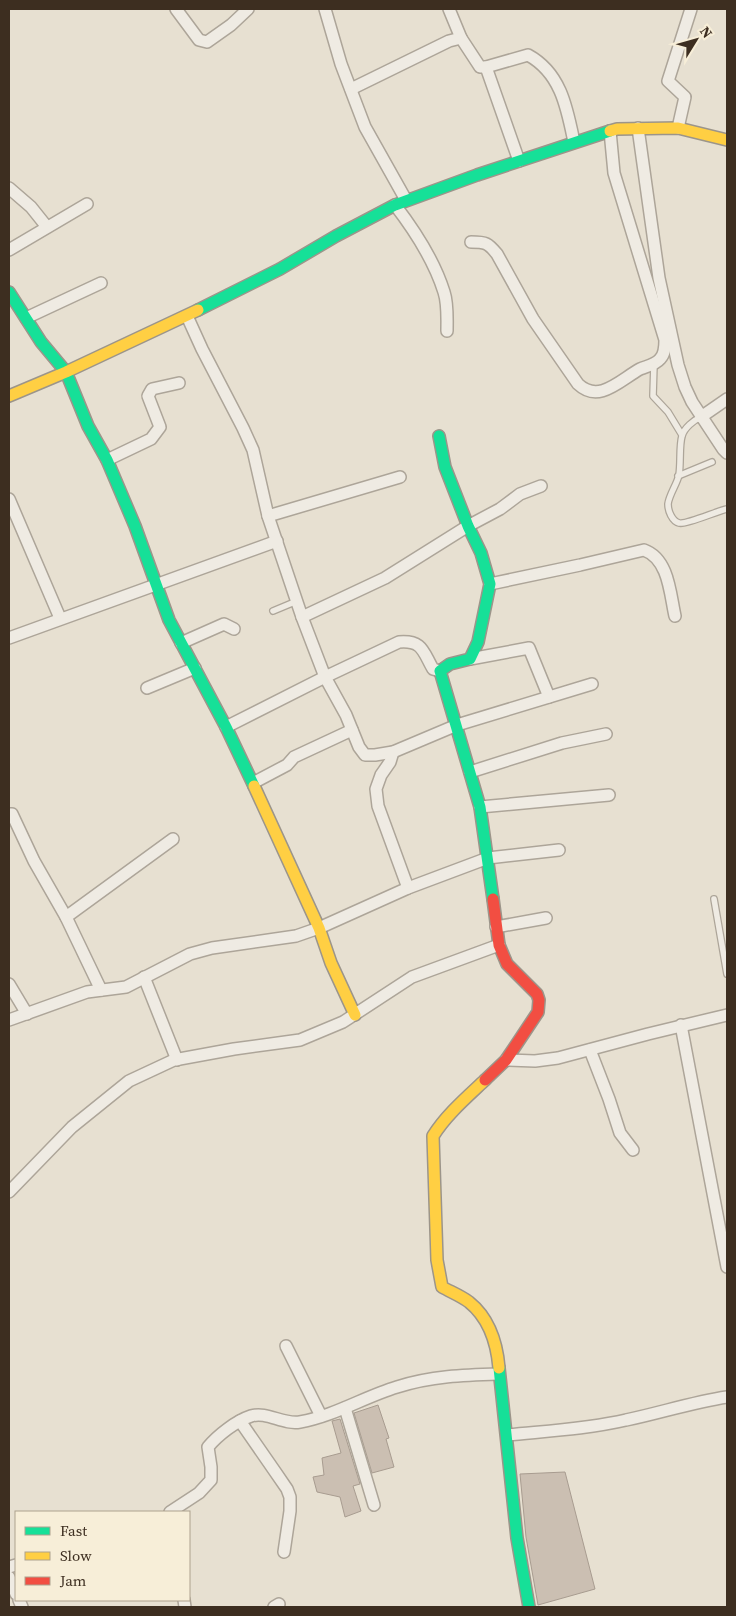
<svg xmlns="http://www.w3.org/2000/svg" width="736" height="1616" font-family="'Source Serif 4',serif">
<style>
.building{fill:#cbbfb2;stroke:#a89c90}
.lines{fill:none;stroke-linecap:round;stroke-linejoin:round}
.lane-casing{stroke:#ada599;stroke-width:8}
.street-casing{stroke:#ada599;stroke-width:14}
.fast-casing{stroke:#9c958a;stroke-width:14}
.slow-casing{stroke:#9c958a;stroke-width:14}
.jam-casing{stroke:#9c958a;stroke-width:14}
.lane{stroke:#efebe3;stroke-width:5.5}
.street{stroke:#efebe3;stroke-width:11}
.fast{stroke:#16e098;stroke-width:11}
.slow{stroke:#ffcf43;stroke-width:11}
.jam{stroke:#f24e42;stroke-width:11}
</style>
<rect width="100%" height="100%" fill="#e7e0d1"/>
<g class="building">
<polygon points="378,1405 389,1438 386,1439 394,1467 372,1473 354,1413"/>
<polygon points="340,1419 360,1484 353,1486 361,1511 345,1517 340,1497 317,1492 313,1477 324,1475 322,1458 341,1453 332,1421"/>
<polygon points="565,1472 595,1589 538,1605 526,1537 520,1474"/>
</g>
<g class="lines">
<defs>
<g id="lane">
<polyline points="654,364 653,396 668,412 682,435"/>
<path d="M 701,417 C 694,420 684,428 682,436 C 679,446 681,463 679,475 C 677,484 669,495 668,504 C 668,511 672,521 679,523 C 686,525 717,511 727,509"/>
<polyline points="678,476 712,462"/>
<polyline points="273,611 297,601"/>
<polyline points="714,899 727,974"/>
</g>
<g id="street">
<polyline points="176,9 199,40 207,42 231,25 248,9"/>
<polyline points="325,9 341,64 365,127 406,200"/>
<polyline points="449,9 461,38"/>
<polyline points="486,67 519,161"/>
<path d="M 351,89 L 449,41 L 461,38 L 480,67 L 486,67 L 528,55 C 561,73 567,108 574,142"/>
<polyline points="638,128 659,278 678,365 685,387 692,402 723,449 727,453"/>
<polyline points="678,128 685,97 668,81 691,9"/>
<polyline points="9,188 31,207 47,227"/>
<path d="M 395,205 C 415,231 434,260 444,292 C 448,304 447,319 447,331"/>
<path d="M 471,242 C 486,242 488,243 497,254 L 533,319 L 578,384 C 599,404 620,380 640,369 C 647,366 655,365 660,359 C 665,354 665,347 665,340 L 614,173 L 610,131"/>
<polyline points="9,250 87,204"/>
<polyline points="187,316 202,349 243,428 253,450 268,516 302,617 325,677 346,715 359,747 365,755 375,755 393,752 457,725 592,684"/>
<polyline points="26,318 101,283"/>
<polyline points="701,417 727,399"/>
<polyline points="107,460 151,439 160,427 148,396 152,389 179,383"/>
<polyline points="9,499 60,618"/>
<polyline points="268,516 400,477"/>
<path d="M 490,584 L 580,565 L 644,550 C 669,559 670,594 675,616"/>
<polyline points="302,617 385,578 468,526 500,509 520,494 541,486"/>
<polyline points="9,638 277,541"/>
<polyline points="181,643 224,624 234,629"/>
<polyline points="470,659 529,648 549,697"/>
<polyline points="147,688 195,668"/>
<path d="M 226,727 L 325,677 L 399,642 C 423,640 423,652 433,669 L 440,671"/>
<polyline points="393,752 390,762 381,775 376,789 378,806 408,888"/>
<polyline points="470,772 562,743 606,734"/>
<polyline points="253,783 287,765 294,757 352,730"/>
<polyline points="480,807 609,795"/>
<polyline points="9,814 12,814 34,861 66,917 101,990"/>
<polyline points="66,917 173,839"/>
<polyline points="496,927 546,918"/>
<polyline points="144,977 177,1060"/>
<polyline points="9,984 27,1014"/>
<polyline points="9,1020 87,992 126,987 190,954 212,948 296,936 319,928 408,888 488,858 559,850"/>
<polyline points="681,1025 727,1267"/>
<polyline points="590,1050 609,1099 620,1133 633,1150"/>
<polyline points="506,1060 535,1061 558,1058 648,1034 727,1015"/>
<polyline points="9,1192 72,1127 129,1081 174,1060 234,1049 300,1040 343,1022 412,977 499,945"/>
<polyline points="286,1346 321,1416"/>
<polyline points="345,1408 374,1505"/>
<polyline points="240,1421 276,1473 287,1489 290,1497 290,1511 284,1552"/>
<path d="M 507,1435 C 546,1431 587,1429 626,1420 C 660,1413 693,1402 727,1397"/>
<path d="M 170,1512 L 199,1493 L 211,1480 L 211,1467 L 208,1447 C 218,1435 236,1421 251,1416 C 267,1411 283,1425 300,1422 C 334,1416 364,1397 397,1387 C 431,1376 464,1375 499,1374"/>
<polyline points="9,1567 16,1565"/>
<polyline points="9,1577 16,1594"/>
<polyline points="19,1600 22,1607"/>
<polyline points="184,1600 185,1607"/>
<polyline points="274,1607 279,1604"/>
</g>
<g id="fast">
<polyline points="9,292 41,342 66,372 88,426 107,460 135,526 169,620 226,727 254,786"/>
<polyline points="198,310 280,269 336,236 395,205 477,175 610,131"/>
<polyline points="439,436 445,467 468,526 481,553 490,584 478,642 470,659 450,664 440,671 480,807 493,899"/>
<polyline points="499,1368 517,1538 529,1607"/>
</g>
<g id="slow">
<polyline points="610,131 617,129 678,128 727,140"/>
<polyline points="9,396 66,372 198,310"/>
<polyline points="254,786 319,928 331,963 355,1015"/>
<path d="M 485,1080 C 467,1097 446,1115 433,1136 L 437,1260 L 442,1287 C 451,1292 461,1296 469,1302 C 489,1318 497,1344 499,1368"/>
</g>
<polyline id="jam" points="485,1080 506,1060 538,1012 539,1000 537,994 507,964 499,945 493,899"/>
</defs>
<use href="#lane" class="lane-casing"/>
<use href="#street" class="street-casing"/>
<use href="#fast" class="fast-casing"/>
<use href="#slow" class="slow-casing"/>
<use href="#jam" class="jam-casing"/>
<use href="#lane" class="lane"/>
<use href="#street" class="street"/>
<use href="#fast" class="fast"/>
<use href="#slow" class="slow"/>
<use href="#jam" class="jam"/>
</g>
<rect width="736" height="1616" fill="none" stroke="#3d2e20" stroke-width="20"/>
<rect x="15" y="1511" width="175" height="90" fill="#f7eed8" stroke="#ada18e"/>
<rect x="25" y="1527" width="25" height="8" fill="#16e098" stroke="#ada18e"/>
<text x="60" y="1536" font-size="15" fill="#3d2e20">Fast</text>
<rect x="25" y="1552" width="25" height="8" fill="#ffcf43" stroke="#ada18e"/>
<text x="60" y="1561" font-size="15" fill="#3d2e20">Slow</text>
<rect x="25" y="1577" width="25" height="8" fill="#f24e42" stroke="#ada18e"/>
<text x="60" y="1586" font-size="15" fill="#3d2e20">Jam</text>
<g transform="translate(696 40) rotate(53)" stroke="#f7eed8" stroke-width="4" paint-order="stroke">
<path d="M0-4L9 19L0 12L-9 19Z" fill="#3d2e20"/>
<text y="-8" font-size="14" font-weight="bold" text-anchor="middle" fill="#3d2e20">N</text>
</g>
</svg>
